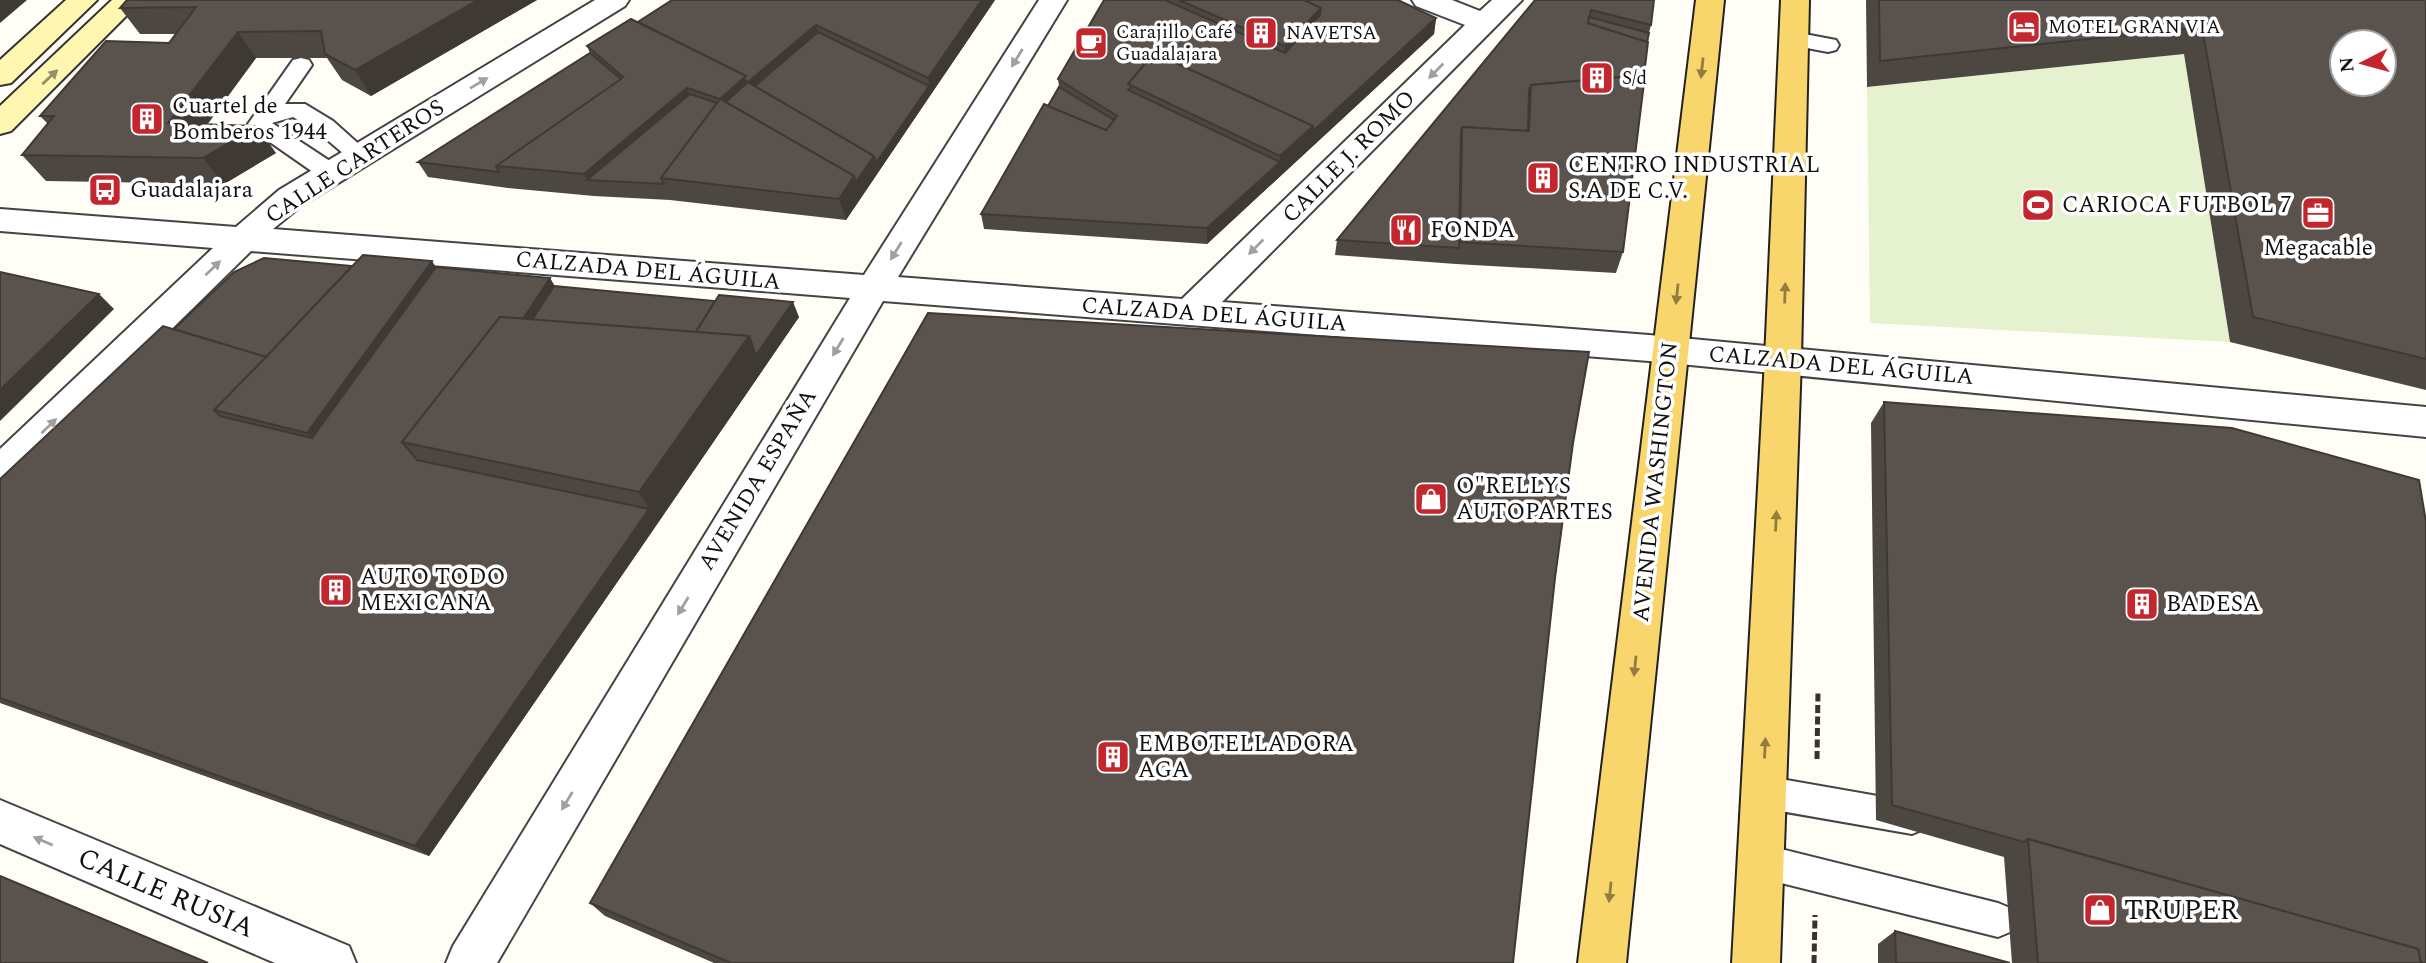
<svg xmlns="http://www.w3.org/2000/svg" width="2426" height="963" font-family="Spectral,serif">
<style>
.pitch{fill:#e6f2cf}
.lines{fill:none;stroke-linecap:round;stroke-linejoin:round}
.lane-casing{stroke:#444;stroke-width:4}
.street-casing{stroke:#444;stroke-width:4}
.secondary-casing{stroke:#333;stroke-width:4}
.primary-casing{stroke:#222;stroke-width:4}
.path{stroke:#333;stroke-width:5;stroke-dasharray:8 3.5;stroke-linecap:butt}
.lane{fill:#fff;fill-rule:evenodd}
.street{fill:#fff;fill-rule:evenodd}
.secondary{fill:#fff6b0;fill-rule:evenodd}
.primary{fill:#f9d66b;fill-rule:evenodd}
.wall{fill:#4d4742}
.shaded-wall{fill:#3f3936}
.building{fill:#5a524d;stroke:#3f3936;stroke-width:2;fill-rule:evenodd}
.oneway{fill:#a0a0a0}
.oneway2{fill:#917d42}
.oneway3{fill:#948f68}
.labels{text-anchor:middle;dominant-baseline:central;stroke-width:7;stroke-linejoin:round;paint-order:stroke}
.far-poi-label{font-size:19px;fill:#111;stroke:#fff;text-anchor:start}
.poi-label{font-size:23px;fill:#111;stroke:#fff;text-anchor:start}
.street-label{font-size:23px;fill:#111;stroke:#fff}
.near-street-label{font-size:28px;fill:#111;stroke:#fff}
.near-poi-label{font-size:28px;fill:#111;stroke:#fff;text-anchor:start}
</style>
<rect width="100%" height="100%" fill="#fffdf5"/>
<polygon class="pitch" points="2184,54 2230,342 1870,323 1867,87"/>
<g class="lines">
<defs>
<g id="lane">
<polygon points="1794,32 1836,40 1839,45 1836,50 1828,52 1786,44 1783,39 1786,34"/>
<polygon points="301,58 309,60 312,65 285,104 305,104 333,121 372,156 368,161 360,164 352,161 317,131 293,117 272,123 339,167 343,173 339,179 331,181 323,179 251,129 248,124 293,60"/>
<polygon points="1763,776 1912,802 1924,807 1929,818 1924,829 1912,834 1763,808 1751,803 1747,792 1751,781"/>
<polygon points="1761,844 1998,903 2010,908 2015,920 2010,932 1998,937 1761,878 1749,873 1744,861 1749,849"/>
</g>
<g id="street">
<polygon points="595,0 629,0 625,6 301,206 273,229 864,275 1039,0 1067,0 898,277 1182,299 1465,25 1416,6 1412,0 1452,0 1480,11 1492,0 1522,0 1222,302 1649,335 2426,407 2426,437 1649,361 883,301 497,963 446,963 453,946 850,298 251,251 14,484 0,488 0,449 213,248 0,231 0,209 236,227 279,190"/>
<polygon points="0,800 349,946 356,963 275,963 0,844"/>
</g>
<g id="secondary">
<polygon points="66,0 97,0 11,83 0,85 0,60"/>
<polygon points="112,0 142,0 11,131 0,134 0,106"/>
</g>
<g id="primary">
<polygon points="1696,0 1724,0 1626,963 1578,963"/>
<polygon points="1781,0 1809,0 1801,359 1780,963 1732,963 1765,359"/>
</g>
</defs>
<use href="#lane" class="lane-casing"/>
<use href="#street" class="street-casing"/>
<use href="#secondary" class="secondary-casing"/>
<use href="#primary" class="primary-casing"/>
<g class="path">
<polyline points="1817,759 1818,691"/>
<polyline points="1814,963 1815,915"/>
</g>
<use href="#lane" class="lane"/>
<use href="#street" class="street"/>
<use href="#secondary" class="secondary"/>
<use href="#primary" class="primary"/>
</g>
<g class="wall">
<polygon points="537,0 371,96 342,80 327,58 256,58 207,125 276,153 224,184 46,181 22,155 48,124 40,116 169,43 176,34 140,34 120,8"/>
<polygon points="672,0 995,0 846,220 670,200 594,196 508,188 428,177 418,162 590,53 587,46 638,22"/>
<polygon points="1104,0 1398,0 1436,18 1434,34 1207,244 984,229 981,214 1059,87 1058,79"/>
<polygon points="1535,0 1654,0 1651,25 1649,33 1623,252 1616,273 1456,264 1335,255 1337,240"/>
<polygon points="1866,0 2426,0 2426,390 2230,342 2184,54 1867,87"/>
<polygon points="352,266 436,267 550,278 554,286 799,317 429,856 0,703 0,479 174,329"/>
<polygon points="1884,402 2426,963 2012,963 2004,857 1876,820 1871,423"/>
<polygon points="1573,443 1555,578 1513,963 714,963 605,916 590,903"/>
<polygon points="1895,931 2010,963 1878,963 1878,944"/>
</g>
<g class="shaded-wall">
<polygon points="0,0 27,0 0,23"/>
<polygon points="478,0 537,0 371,96 355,70"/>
<polygon points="982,0 995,0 931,94 928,78"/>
<polygon points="1321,8 1319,30 1284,68 1285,46"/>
<polygon points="1436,18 1434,34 1207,244 1207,228 1280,162 1280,156"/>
<polygon points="816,25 820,40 758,94 748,82"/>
<polygon points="238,32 256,58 188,150 168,123"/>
<polygon points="746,76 754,98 737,113 720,99"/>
<polygon points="929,86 931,94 846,220 839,199 854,176"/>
<polygon points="687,88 696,109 587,180 584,174"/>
<polygon points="257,126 276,153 224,184 203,158"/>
<polygon points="432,261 446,283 325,453 307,433"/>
<polygon points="550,278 559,293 426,447"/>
<polygon points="99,294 114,309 0,421 0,390"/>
<polygon points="793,302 799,317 658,523 639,492 749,336"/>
<polygon points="649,509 658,523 429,856 415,846"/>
</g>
<g class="building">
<polygon points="127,0 478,0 355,70 325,54 321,31 238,32 168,123 257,126 203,158 22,155 54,116 40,116 106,41 169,43 196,7 120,8"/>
<polygon points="672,0 982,0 928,78 816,25 748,82 874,156 856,182 854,176 726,102 748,82 743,79 746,76 638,22"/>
<polygon points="1104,0 1165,0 1285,53 1320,15 1321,8 1304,0 1398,0 1436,18 1312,132 1313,126 1154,53 1128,84 1132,86 1128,90 1280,162 1207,228 981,214 1044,104 1106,130 1117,116 1058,79"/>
<polygon points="1179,0 1304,0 1321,8 1285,46"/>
<polygon points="1535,0 1654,0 1651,25 1591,10 1588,23 1648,42 1644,75 1531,85 1529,91 1528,131 1462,127 1461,133 1459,248 1337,240"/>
<path d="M 1879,0 L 2426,0 L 2426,359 L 2253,317 L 2202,27 L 1880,61 ZM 2342,42 L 2384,42 L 2384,84 L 2342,84 Z"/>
<polygon points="1589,17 1649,33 1647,42 1588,23"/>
<polygon points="631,19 746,76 720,99 687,88 584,174 496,166 623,77 587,46"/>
<polygon points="818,32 929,86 876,163 874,156 755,86"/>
<polygon points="590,53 621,79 496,166 499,172 418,162"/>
<polygon points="1154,53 1313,126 1280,156 1128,84"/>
<polygon points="1645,75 1623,252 1460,242 1462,127 1529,131 1531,85"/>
<polygon points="1059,87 1114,120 1106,130 1048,106"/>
<polygon points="690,94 717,103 661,178 664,184 587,180"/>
<polygon points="720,99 854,176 839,199 661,178"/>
<polygon points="363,255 432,261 307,433 214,410"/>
<polygon points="264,258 352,266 266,357 174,329 234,272"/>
<polygon points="436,267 550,278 523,319 500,317 402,442 417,460 649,509 415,846 0,698 0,479 163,326 266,357 214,410 220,416 312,438"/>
<polygon points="0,272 99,294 0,390"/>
<polygon points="554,286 715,301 696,332 532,320"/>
<polygon points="719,295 793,302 756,355 749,336 696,332"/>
<polygon points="928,313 1589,352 1573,443 1555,578 1513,963 731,963 590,903"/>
<polygon points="500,317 749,336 639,492 402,442"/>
<polygon points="1884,402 2232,428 2419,480 2426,522 2426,963 2421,963 2418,949 2028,839 2024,842 1892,805"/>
<polygon points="2028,839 2418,949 2421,963 2038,963"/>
<polygon points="0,876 208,963 0,963"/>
<polygon points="1895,931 2010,963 1896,963"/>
</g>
<defs><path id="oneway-solid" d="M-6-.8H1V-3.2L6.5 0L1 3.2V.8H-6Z" transform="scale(1.75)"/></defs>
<g class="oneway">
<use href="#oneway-solid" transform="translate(1017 58) rotate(122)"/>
<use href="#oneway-solid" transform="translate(1436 71) rotate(135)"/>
<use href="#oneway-solid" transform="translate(479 83) rotate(-31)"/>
<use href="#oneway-solid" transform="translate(1256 247) rotate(135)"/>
<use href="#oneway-solid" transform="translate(896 251) rotate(122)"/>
<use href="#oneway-solid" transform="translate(213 268) rotate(-44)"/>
<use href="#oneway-solid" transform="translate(838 347) rotate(121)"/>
<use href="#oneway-solid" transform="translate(49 426) rotate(-44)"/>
<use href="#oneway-solid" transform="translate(683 606) rotate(121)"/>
<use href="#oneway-solid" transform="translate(567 801) rotate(121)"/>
<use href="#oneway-solid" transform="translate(43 841) rotate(-157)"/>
</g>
<g class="oneway2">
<use href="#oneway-solid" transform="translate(1702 68) rotate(96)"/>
<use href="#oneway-solid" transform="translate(1785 293) rotate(-88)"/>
<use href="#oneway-solid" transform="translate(1677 294) rotate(96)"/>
<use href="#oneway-solid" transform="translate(1776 521) rotate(-87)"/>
<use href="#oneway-solid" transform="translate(1635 666) rotate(96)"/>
<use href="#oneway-solid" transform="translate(1765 748) rotate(-87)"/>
<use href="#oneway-solid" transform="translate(1610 892) rotate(96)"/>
</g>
<use class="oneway3" href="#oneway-solid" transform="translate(50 77) rotate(-43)"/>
<defs>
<symbol id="hotel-square" viewBox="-11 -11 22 22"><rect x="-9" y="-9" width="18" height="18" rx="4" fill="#c4262e" stroke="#fff"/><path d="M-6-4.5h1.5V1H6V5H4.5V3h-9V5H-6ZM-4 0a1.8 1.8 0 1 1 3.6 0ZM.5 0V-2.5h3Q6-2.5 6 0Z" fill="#fff"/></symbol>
<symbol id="building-square" viewBox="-11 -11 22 22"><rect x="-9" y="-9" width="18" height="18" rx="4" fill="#c4262e" stroke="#fff"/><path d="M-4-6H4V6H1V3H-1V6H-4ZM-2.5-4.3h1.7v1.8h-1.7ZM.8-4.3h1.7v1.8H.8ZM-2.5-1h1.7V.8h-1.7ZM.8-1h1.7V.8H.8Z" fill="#fff"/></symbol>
<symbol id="cafe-square" viewBox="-11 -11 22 22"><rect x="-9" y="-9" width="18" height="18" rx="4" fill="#c4262e" stroke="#fff"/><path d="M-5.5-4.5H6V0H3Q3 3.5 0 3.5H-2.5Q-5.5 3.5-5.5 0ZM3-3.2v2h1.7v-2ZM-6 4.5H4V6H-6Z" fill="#fff"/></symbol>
<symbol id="bus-square" viewBox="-11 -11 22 22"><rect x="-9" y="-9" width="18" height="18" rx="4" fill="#c4262e" stroke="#fff"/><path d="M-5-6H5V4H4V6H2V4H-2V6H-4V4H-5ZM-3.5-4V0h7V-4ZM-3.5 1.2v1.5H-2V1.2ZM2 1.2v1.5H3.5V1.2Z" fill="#fff"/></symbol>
<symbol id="stadium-square" viewBox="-11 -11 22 22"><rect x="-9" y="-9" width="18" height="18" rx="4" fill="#c4262e" stroke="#fff"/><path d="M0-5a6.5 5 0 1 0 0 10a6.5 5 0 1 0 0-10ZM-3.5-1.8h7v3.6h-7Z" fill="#fff"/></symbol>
<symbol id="office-square" viewBox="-11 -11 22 22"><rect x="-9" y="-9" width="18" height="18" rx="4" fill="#c4262e" stroke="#fff"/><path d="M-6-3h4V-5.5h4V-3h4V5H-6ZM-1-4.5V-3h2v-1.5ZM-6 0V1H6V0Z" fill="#fff"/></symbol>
<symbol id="restaurant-square" viewBox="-11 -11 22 22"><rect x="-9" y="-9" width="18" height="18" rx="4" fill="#c4262e" stroke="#fff"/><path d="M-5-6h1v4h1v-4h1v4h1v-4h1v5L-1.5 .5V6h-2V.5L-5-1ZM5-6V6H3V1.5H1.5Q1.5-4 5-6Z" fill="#fff"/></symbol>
<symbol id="shop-square" viewBox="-11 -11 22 22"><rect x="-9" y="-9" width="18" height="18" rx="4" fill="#c4262e" stroke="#fff"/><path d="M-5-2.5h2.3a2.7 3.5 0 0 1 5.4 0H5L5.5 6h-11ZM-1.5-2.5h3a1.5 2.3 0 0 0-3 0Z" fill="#fff"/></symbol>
</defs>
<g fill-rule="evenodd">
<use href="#hotel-square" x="2005" y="8" width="38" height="38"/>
<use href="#building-square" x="1242" y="14" width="38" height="38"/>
<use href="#cafe-square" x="1072" y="24" width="38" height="38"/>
<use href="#building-square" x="1578" y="59" width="38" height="38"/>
<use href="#building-square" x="128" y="100" width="38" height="38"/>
<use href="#building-square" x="1524" y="159" width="38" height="38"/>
<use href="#bus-square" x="86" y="171" width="38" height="38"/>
<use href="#stadium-square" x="2019" y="186" width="38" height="38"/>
<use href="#office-square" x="2299" y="194" width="38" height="38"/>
<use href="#restaurant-square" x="1387" y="211" width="38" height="38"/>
<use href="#shop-square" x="1412" y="480" width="38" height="38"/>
<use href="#building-square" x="317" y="571" width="38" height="38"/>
<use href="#building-square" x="2123" y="585" width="38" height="38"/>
<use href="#building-square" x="1094" y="738" width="38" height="38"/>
<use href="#shop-square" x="2081" y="891" width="38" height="38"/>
</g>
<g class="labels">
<g class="far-poi-label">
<text x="2048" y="27">MOTEL GRAN VIA</text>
<text x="1116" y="32">Carajillo Café<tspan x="1116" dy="22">Guadalajara</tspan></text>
<text x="1286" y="33">NAVETSA</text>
<text x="1622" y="78">S/d</text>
</g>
<g class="poi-label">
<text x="172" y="106">Cuartel de<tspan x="172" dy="26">Bomberos 1944</tspan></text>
<text x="1568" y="165">CENTRO INDUSTRIAL<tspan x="1568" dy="26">S.A DE C.V.</tspan></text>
<text x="130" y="190">Guadalajara</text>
<text x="2062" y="205">CARIOCA FUTBOL 7</text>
<text x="1430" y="230">FONDA</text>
<text x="2318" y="248" text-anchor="middle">Megacable</text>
<text x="1456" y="486">O"RELLYS<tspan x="1456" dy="26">AUTOPARTES</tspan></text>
<text x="360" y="577">AUTO TODO<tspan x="360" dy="26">MEXICANA</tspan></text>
<text x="2166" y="604">BADESA</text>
<text x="1138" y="744">EMBOTELLADORA<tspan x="1138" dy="26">AGA</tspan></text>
</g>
<g class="street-label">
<text transform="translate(1349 157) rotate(-45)">CALLE J. ROMO</text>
<text transform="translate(355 162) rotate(-33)">CALLE CARTEROS</text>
<text transform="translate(648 271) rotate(5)">CALZADA DEL ÁGUILA</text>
<text transform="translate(1214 315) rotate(4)">CALZADA DEL ÁGUILA</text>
<text transform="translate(1841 366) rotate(5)">CALZADA DEL ÁGUILA</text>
<text transform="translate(758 480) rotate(-59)">AVENIDA ESPAÑA</text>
<text transform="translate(1656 482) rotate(-84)">AVENIDA WASHINGTON</text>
</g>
<g class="near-street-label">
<text transform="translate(166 893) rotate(23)">CALLE RUSIA</text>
</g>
<g class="near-poi-label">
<text x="2124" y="910">TRUPER</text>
</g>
</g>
<g transform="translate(2363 63) rotate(264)"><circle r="33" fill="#ffffff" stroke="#a0a0a0" stroke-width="2"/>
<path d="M0-5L12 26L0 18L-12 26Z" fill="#c4262e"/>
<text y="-10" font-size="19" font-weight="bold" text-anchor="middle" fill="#111111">N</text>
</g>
</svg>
